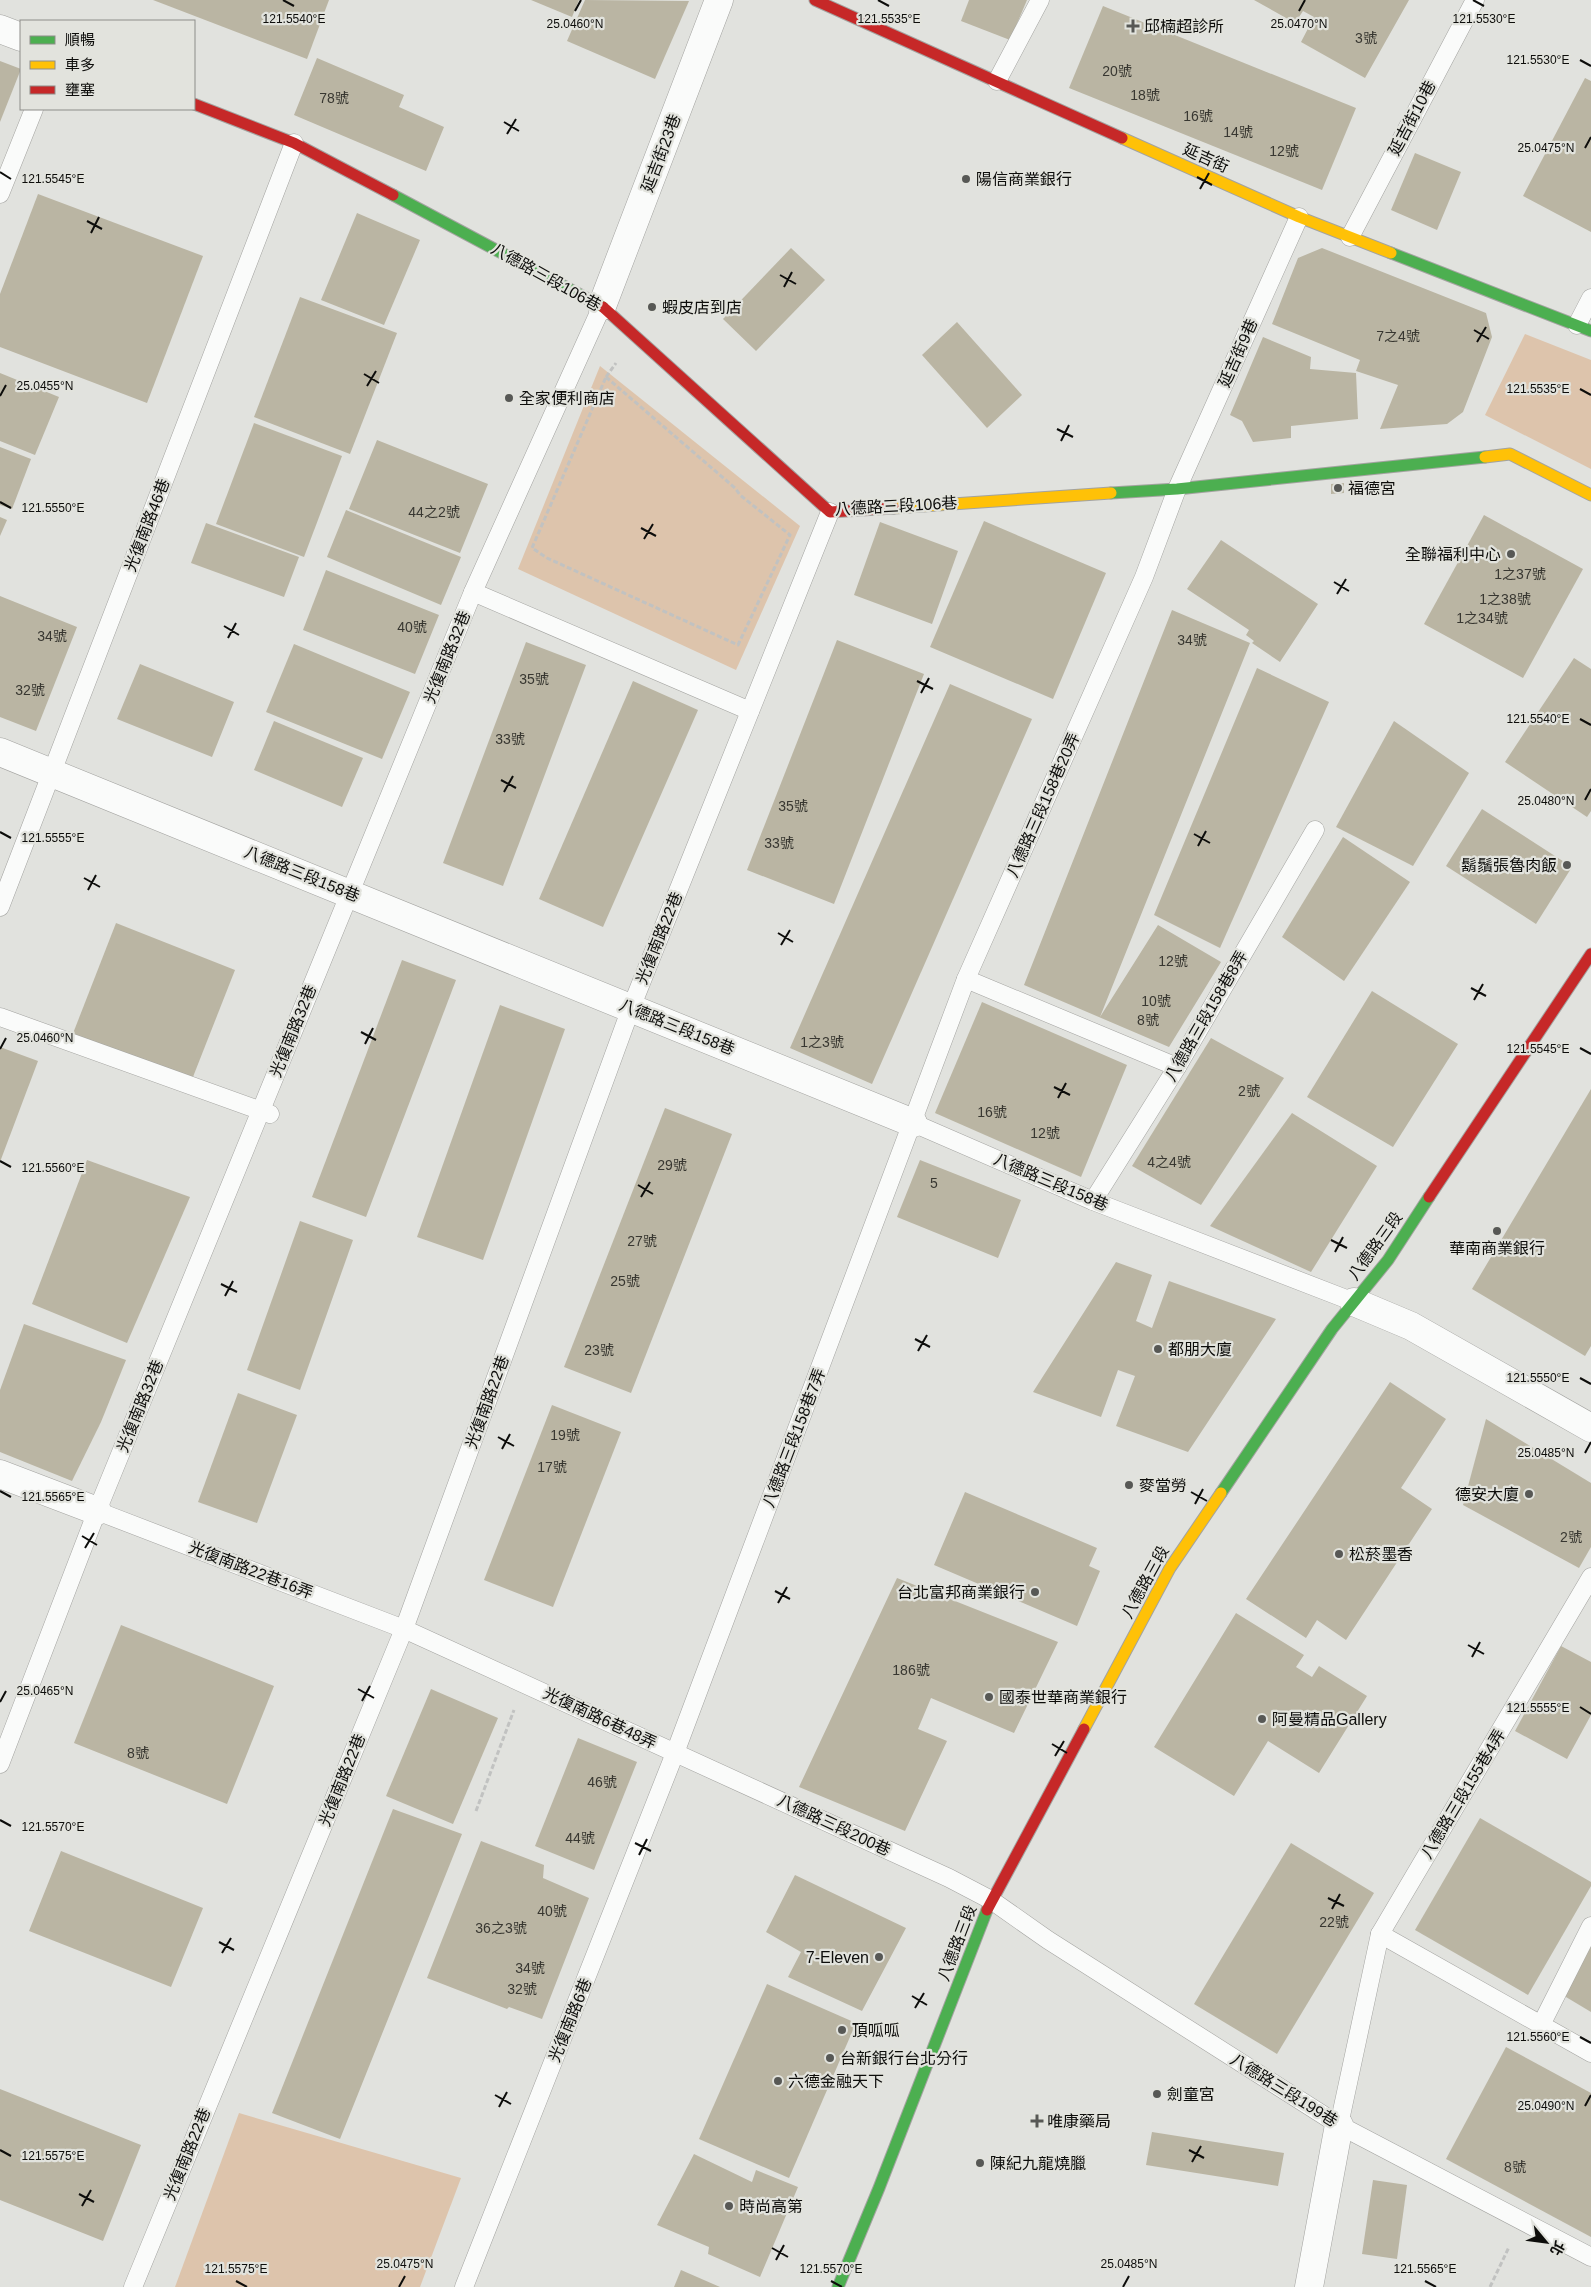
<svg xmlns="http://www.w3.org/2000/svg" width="1591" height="2287" font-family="Helvetica,'Noto Sans TC',sans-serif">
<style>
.green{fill:#ddc4ac}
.building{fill:#bab5a3}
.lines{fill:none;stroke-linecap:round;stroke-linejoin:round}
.lane-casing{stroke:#a3a3a0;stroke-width:19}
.street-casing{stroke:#a3a3a0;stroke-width:29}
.fast-casing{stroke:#a3a3a0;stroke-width:13}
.slow-casing{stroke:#a3a3a0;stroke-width:13}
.jam-casing{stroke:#a3a3a0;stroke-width:13}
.path{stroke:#c1c2c1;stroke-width:3;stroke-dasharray:5 2.5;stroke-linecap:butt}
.lane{stroke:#fafbfa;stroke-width:18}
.street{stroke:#fafbfa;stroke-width:28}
.fast{stroke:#4caf50;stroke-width:11}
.slow{stroke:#ffc107;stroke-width:11}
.jam{stroke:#c62828;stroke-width:11}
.ticks{fill:none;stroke:#0d0d0b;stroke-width:2}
.poi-dot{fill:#575855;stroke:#e2e3dd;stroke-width:2}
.labels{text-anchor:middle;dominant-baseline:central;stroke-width:4.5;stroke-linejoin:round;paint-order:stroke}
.number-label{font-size:14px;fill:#383731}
.poi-label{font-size:16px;fill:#0d0d0b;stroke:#e2e3dd;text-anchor:start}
.street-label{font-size:16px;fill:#0d0d0b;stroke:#e2e3dd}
.ticks-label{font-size:12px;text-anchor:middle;fill:#0d0d0b;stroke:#e2e3dd;stroke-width:4.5;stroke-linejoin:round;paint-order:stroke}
</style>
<rect width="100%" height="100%" fill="#e1e2de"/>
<g class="green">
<polygon points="1525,334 1591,360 1591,469 1485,415"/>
<polygon points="600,366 800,526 736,670 518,569"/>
<polygon points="239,2113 461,2178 420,2287 175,2287"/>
</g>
<g class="building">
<polygon points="153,0 329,0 307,59"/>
<polygon points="531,0 579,0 572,17"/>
<polygon points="585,0 689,1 655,79 567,41"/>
<polygon points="969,0 1027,0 1010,40 961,21"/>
<polygon points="1254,0 1409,0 1365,78 1301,42 1314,17 1303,11 1295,23"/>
<polygon points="1103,6 1356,108 1322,190 1069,88"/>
<polygon points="317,58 404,95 399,107 444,127 426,171 294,115"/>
<polygon points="0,61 21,69 0,122"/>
<polygon points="1585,78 1591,81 1591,232 1523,196"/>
<polygon points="1415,153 1461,172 1437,230 1391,210"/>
<polygon points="38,194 203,256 147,403 0,347 0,294"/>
<polygon points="357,213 420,240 384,325 321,300"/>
<polygon points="791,248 825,280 756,351 723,319"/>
<polygon points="1322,248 1486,313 1492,337 1463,412 1447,424 1380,429 1398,385 1356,371 1360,360 1272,324 1298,258"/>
<polygon points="300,297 397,333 350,454 254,417"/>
<polygon points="957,322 1022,395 987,428 922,355"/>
<polygon points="1263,337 1311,357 1310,369 1356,373 1358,419 1291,426 1291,438 1253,442 1242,421 1230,415"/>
<polygon points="0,373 59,397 35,455 0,441"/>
<polygon points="254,423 342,456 304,557 216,524"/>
<polygon points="377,440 488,484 460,553 349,509"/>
<polygon points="0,447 31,459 12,509 0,505"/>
<polygon points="1344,483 1344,493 1331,494 1331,484"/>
<polygon points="346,510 461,557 441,605 327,557"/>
<polygon points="1484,515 1583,569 1523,678 1424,624"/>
<polygon points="0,517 7,520 0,536"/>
<polygon points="984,521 1106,573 1053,699 930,647"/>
<polygon points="880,522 958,551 932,624 854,595"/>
<polygon points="206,523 299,557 284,597 191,563"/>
<polygon points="1221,540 1318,604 1280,662 1252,643 1254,641 1246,635 1249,630 1187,589"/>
<polygon points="326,570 439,615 415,674 303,630"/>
<polygon points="0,596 77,627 36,731 0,717"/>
<polygon points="1172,610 1250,643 1100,1017 1158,925 1221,962 1169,1047 1024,985"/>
<polygon points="837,640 924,674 834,904 747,870"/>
<polygon points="526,642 586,665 503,886 443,863"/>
<polygon points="294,644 410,692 382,759 266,712"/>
<polygon points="1574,658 1591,669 1591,811 1587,817 1505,762"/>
<polygon points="140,664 234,702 212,757 117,719"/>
<polygon points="1257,668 1329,702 1220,948 1154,915"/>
<polygon points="633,681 698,710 603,927 539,899"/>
<polygon points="950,684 1032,719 872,1084 790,1048"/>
<polygon points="274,721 363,758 342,807 254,770"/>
<polygon points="1394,721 1469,773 1413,866 1336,827"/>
<polygon points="1482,809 1572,867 1536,924 1446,866"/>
<polygon points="1343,837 1410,882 1344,981 1282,937"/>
<polygon points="116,923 235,970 191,1082 72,1036"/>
<polygon points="402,960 456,980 366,1217 312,1197"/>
<polygon points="1372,991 1458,1044 1393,1147 1307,1097"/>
<polygon points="982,1002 1127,1065 1081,1177 935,1113"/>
<polygon points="500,1005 565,1029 483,1260 417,1237"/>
<polygon points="1211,1038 1284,1078 1201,1205 1132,1166"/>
<polygon points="0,1047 38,1061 0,1162"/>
<polygon points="1591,1089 1591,1346 1585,1356 1472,1289"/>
<polygon points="665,1108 732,1134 631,1393 564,1367"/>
<polygon points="1292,1113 1377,1166 1311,1272 1210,1226"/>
<polygon points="87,1160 190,1197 127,1343 32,1304"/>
<polygon points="920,1160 1021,1200 998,1258 897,1217"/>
<polygon points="300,1221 353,1240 300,1390 247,1370"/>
<polygon points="1116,1262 1152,1275 1136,1321 1152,1328 1169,1281 1276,1319 1188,1452 1116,1426 1135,1376 1118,1370 1101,1417 1033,1392"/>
<polygon points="24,1324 126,1360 101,1422 72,1481 0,1452 0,1390"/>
<polygon points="1390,1382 1446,1419 1401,1488 1432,1509 1346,1640 1317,1620 1306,1638 1246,1599"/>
<polygon points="238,1393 297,1415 257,1523 198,1502"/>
<polygon points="552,1405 621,1432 553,1607 484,1580"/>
<polygon points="1486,1419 1591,1483 1591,1547 1579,1568 1463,1505"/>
<polygon points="965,1492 1097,1548 1089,1566 1100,1571 1077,1626 934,1565"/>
<polygon points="897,1578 1058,1642 1014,1733 931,1698 918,1729 947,1741 905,1831 799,1787"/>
<polygon points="1236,1613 1304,1655 1296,1667 1312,1677 1319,1666 1367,1696 1319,1773 1268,1741 1234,1796 1154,1747"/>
<polygon points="121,1625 274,1686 227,1804 74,1743"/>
<polygon points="1561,1646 1591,1662 1591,1715 1567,1759 1515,1731"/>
<polygon points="431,1689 498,1718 453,1824 386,1796"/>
<polygon points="578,1738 637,1762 594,1870 535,1846"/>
<polygon points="393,1809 462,1834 340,2139 272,2113"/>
<polygon points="1480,1818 1591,1882 1591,1886 1528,1995 1415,1930"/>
<polygon points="481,1841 544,1865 543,1878 589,1898 542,2019 509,2007 507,2009 427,1978"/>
<polygon points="1291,1843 1374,1893 1277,2054 1194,2004"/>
<polygon points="61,1851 203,1908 171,1987 29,1931"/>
<polygon points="795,1875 906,1928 862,2011 788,1977 801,1952 766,1932"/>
<polygon points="1591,1942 1591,2012 1561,1994"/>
<polygon points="767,1984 856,2023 789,2178 699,2139"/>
<polygon points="1506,2047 1591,2093 1591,2237 1446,2159"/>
<polygon points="0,2089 141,2145 103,2241 0,2200"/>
<polygon points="1152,2132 1284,2153 1278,2186 1146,2165"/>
<polygon points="694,2154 752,2182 756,2170 798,2187 760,2277 708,2254 709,2247 657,2225"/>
<polygon points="1373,2180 1407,2185 1397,2259 1362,2254"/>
<polygon points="681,2270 720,2287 674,2287"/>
</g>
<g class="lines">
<defs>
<g id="lane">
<polyline points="997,81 1040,0"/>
<polyline points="0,194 34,109"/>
<polyline points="1350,237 1475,0"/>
<polyline points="1577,325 1591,298"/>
<polyline points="473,592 750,711"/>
<polyline points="0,907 294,143"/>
<polyline points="966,979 1177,1067"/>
<polyline points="0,1017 270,1114"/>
<polyline points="913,1123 1093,1201 1354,1302"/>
<polyline points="1093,1201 1177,1067 1315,830"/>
<polyline points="97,1511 404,1629 949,1878 991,1900 1048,1940 1339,2125 1591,2257"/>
<polyline points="0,1764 97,1511 473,592 602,306"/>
<polyline points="1380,1934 1591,2053"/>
<polyline points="1541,2025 1591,1926"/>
<polyline points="1339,2125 1380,1934 1591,1577"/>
<polyline points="133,2287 404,1629 631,1008 830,512"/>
<polyline points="464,2287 675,1753 966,979 1144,577 1177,489 1299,217"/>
</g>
<g id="street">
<polyline points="0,29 21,37"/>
<polyline points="602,306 719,0"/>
<polyline points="0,752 913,1123"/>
<polyline points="1354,1302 1411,1326 1591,1428"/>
<polyline points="0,1474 97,1511"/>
<polyline points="1309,2287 1339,2125"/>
</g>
<g id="fast">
<polyline points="393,195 603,307"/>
<polyline points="1391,253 1591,331"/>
<polyline points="1111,493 1177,489 1485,457"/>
<polyline points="1221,1493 1332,1329 1388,1260 1429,1197"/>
<polyline points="838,2287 879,2188 987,1910"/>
</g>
<g id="slow">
<polyline points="1122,138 1299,217 1391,253"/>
<polyline points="1485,457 1510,454 1591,495"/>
<polyline points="894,508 1111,493"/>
<polyline points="1084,1729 1170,1568 1221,1493"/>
</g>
<g id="jam">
<polyline points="815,0 1122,138"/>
<polyline points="194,104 294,143 393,195"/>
<polyline points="603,307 830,512 894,508"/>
<polyline points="1429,1197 1591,954"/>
<polyline points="987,1910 1084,1729"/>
</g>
</defs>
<use href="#lane" class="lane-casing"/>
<use href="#street" class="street-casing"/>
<use href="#fast" class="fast-casing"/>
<use href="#slow" class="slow-casing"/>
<use href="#jam" class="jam-casing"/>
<g class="path">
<polygon points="606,377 735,488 740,495 790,535 738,645 547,558 532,548"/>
<polyline points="606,377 616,363"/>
<polyline points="476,1811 514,1710"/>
<polyline points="1490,2287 1509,2247"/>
</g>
<use href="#lane" class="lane"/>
<use href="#street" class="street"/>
<use href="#fast" class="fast"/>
<use href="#slow" class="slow"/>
<use href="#jam" class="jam"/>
</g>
<path class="ticks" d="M 283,0 L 294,6M 878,0 L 889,6M 1473,0 L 1484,6M 575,11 L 581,0M 1299,11 L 1305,0M 1580,60 L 1591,66M 504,122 L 519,131M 507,134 L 516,119M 1585,148 L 1591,137M 0,172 L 11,179M 1197,177 L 1212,185M 1200,189 L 1209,173M 87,221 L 102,229M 91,233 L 99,217M 780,275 L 796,284M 784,287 L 792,272M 1474,330 L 1489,339M 1477,342 L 1486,327M 364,374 L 379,383M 367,386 L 376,371M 1580,389 L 1591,395M 0,396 L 6,385M 1057,429 L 1073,437M 1061,441 L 1069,425M 0,502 L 11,508M 641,528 L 656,536M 644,539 L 653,524M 1334,582 L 1349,591M 1337,594 L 1346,579M 224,626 L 239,635M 228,638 L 236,623M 917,681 L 933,689M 921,693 L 929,678M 1580,719 L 1591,725M 501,780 L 516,788M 504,792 L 513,776M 1585,800 L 1591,789M 0,832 L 11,838M 1194,834 L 1210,843M 1198,846 L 1206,831M 84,878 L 100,887M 88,890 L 96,875M 778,933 L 793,942M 781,945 L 790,930M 1471,988 L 1486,996M 1474,1000 L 1483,984M 361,1032 L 376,1040M 365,1044 L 373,1028M 1580,1048 L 1591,1054M 0,1049 L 6,1038M 1054,1087 L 1070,1095M 1058,1098 L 1066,1083M 0,1161 L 11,1167M 638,1185 L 653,1194M 641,1197 L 650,1182M 1331,1240 L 1347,1248M 1335,1252 L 1343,1237M 221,1284 L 237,1292M 225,1296 L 233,1281M 915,1339 L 930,1347M 918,1351 L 927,1335M 1580,1378 L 1591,1384M 498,1437 L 514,1446M 502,1449 L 510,1434M 1585,1453 L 1591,1442M 0,1491 L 11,1497M 1191,1492 L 1207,1501M 1195,1504 L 1203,1489M 82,1536 L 97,1545M 85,1548 L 94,1533M 775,1591 L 790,1599M 778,1603 L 787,1587M 1468,1645 L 1484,1654M 1472,1657 L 1480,1642M 358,1689 L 374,1698M 362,1701 L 370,1686M 0,1702 L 6,1691M 1580,1707 L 1591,1714M 1052,1744 L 1067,1753M 1055,1756 L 1064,1741M 0,1820 L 11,1826M 635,1843 L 651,1851M 639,1855 L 647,1839M 1328,1898 L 1344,1906M 1332,1909 L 1340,1894M 219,1942 L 234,1950M 222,1953 L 231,1938M 912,1996 L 927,2005M 915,2008 L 924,1993M 1580,2037 L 1591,2043M 495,2095 L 511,2104M 1585,2106 L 1591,2095M 499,2107 L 507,2092M 0,2150 L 11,2156M 1189,2150 L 1204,2158M 1192,2162 L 1201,2146M 79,2194 L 94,2202M 82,2206 L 91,2190M 772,2248 L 788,2257M 776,2260 L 784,2245M 236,2281 L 247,2287M 831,2281 L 842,2287M 1425,2281 L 1436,2287M 399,2287 L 405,2276M 1123,2287 L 1129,2276"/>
<g class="poi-dot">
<path d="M1130.5 18.5h5v5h5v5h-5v5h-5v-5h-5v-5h5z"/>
<circle cx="966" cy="179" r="5"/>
<circle cx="652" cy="307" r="5"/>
<circle cx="509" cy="398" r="5"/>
<circle cx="1338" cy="488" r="5"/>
<circle cx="1511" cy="554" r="5"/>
<circle cx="1567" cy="865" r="5"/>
<circle cx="1497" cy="1231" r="5"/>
<circle cx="1158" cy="1349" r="5"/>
<circle cx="1129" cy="1485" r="5"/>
<circle cx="1529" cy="1494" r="5"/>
<circle cx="1339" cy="1554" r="5"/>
<circle cx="1035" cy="1592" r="5"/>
<circle cx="989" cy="1697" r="5"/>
<circle cx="1262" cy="1719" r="5"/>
<circle cx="879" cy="1957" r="5"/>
<circle cx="842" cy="2030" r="5"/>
<circle cx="830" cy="2058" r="5"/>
<circle cx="778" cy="2081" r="5"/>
<circle cx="1157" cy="2094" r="5"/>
<path d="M1034.5 2113.5h5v5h5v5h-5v5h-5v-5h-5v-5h5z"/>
<circle cx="980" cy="2163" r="5"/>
<circle cx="729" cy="2206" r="5"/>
</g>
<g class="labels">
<g class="number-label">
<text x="1366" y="38">3號</text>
<text x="1117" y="71">20號</text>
<text x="1145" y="95">18號</text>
<text x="334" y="98">78號</text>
<text x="1198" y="116">16號</text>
<text x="1238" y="132">14號</text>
<text x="1284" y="151">12號</text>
<text x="1398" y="336">7之4號</text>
<text x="434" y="512">44之2號</text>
<text x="1520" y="574">1之37號</text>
<text x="1505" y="599">1之38號</text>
<text x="1482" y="618">1之34號</text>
<text x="412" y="627">40號</text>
<text x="52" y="636">34號</text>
<text x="1192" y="640">34號</text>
<text x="534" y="679">35號</text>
<text x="30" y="690">32號</text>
<text x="510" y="739">33號</text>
<text x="793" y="806">35號</text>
<text x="779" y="843">33號</text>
<text x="1173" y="961">12號</text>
<text x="1156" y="1001">10號</text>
<text x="1148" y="1020">8號</text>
<text x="822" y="1042">1之3號</text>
<text x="1249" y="1091">2號</text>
<text x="992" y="1112">16號</text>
<text x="1045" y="1133">12號</text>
<text x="1169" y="1162">4之4號</text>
<text x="672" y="1165">29號</text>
<text x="934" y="1183">5</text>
<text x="642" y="1241">27號</text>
<text x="625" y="1281">25號</text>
<text x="599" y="1350">23號</text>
<text x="565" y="1435">19號</text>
<text x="552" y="1467">17號</text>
<text x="1571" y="1537">2號</text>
<text x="911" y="1670">186號</text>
<text x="138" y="1753">8號</text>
<text x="602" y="1782">46號</text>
<text x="580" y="1838">44號</text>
<text x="552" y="1911">40號</text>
<text x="1334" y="1922">22號</text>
<text x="501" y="1928">36之3號</text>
<text x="530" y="1968">34號</text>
<text x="522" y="1989">32號</text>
<text x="1515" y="2167">8號</text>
</g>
<g class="poi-label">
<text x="1144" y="26">邱楠超診所</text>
<text x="976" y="179">陽信商業銀行</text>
<text x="662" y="307">蝦皮店到店</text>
<text x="519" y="398">全家便利商店</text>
<text x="1348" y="488">福德宮</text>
<text x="1501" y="554" text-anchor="end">全聯福利中心</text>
<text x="1557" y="865" text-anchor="end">鬍鬚張魯肉飯</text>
<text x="1497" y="1248" text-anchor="middle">華南商業銀行</text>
<text x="1168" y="1349">都朋大廈</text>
<text x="1139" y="1485">麥當勞</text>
<text x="1519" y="1494" text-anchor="end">德安大廈</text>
<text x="1349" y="1554">松菸墨香</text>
<text x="1025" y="1592" text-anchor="end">台北富邦商業銀行</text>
<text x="999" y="1697">國泰世華商業銀行</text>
<text x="1272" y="1719">阿曼精品Gallery</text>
<text x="869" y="1957" text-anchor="end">7-Eleven</text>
<text x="852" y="2030">頂呱呱</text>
<text x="840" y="2058">台新銀行台北分行</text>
<text x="788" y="2081">六德金融天下</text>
<text x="1167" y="2094">劍童宮</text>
<text x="1047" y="2121">唯康藥局</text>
<text x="990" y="2163">陳紀九龍燒臘</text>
<text x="739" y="2206">時尚高第</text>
</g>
<g class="street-label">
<text transform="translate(1412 118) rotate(-62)">延吉街10巷</text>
<text transform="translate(661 153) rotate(-69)">延吉街23巷</text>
<text transform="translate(1206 158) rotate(24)">延吉街</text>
<text transform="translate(546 277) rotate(29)">八德路三段106巷</text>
<text transform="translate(1238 353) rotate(-66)">延吉街9巷</text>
<text transform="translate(896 506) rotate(-3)">八德路三段106巷</text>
<text transform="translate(147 525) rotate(-69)">光復南路46巷</text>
<text transform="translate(447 657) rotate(-68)">光復南路32巷</text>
<text transform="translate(1043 805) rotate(-66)">八德路三段158巷20弄</text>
<text transform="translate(302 874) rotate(22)">八德路三段158巷</text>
<text transform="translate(659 938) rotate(-68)">光復南路22巷</text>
<text transform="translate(1206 1016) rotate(-60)">八德路三段158巷8弄</text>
<text transform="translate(677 1027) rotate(22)">八德路三段158巷</text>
<text transform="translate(293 1031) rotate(-68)">光復南路32巷</text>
<text transform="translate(1051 1182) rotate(23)">八德路三段158巷</text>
<text transform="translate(1375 1246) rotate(-54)">八德路三段</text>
<text transform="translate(487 1402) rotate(-70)">光復南路22巷</text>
<text transform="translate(140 1406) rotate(-68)">光復南路32巷</text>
<text transform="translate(794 1438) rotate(-69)">八德路三段158巷7弄</text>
<text transform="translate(251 1570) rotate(21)">光復南路22巷16弄</text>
<text transform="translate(1145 1582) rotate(-61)">八德路三段</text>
<text transform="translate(600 1718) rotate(25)">光復南路6巷48弄</text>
<text transform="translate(342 1780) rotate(-68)">光復南路22巷</text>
<text transform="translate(1463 1794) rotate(-59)">八德路三段155巷4弄</text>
<text transform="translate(834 1825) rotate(25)">八德路三段200巷</text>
<text transform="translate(957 1943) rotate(-69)">八德路三段</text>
<text transform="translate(570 2020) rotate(-68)">光復南路6巷</text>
<text transform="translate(1284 2090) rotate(32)">八德路三段199巷</text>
<text transform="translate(187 2154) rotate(-68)">光復南路22巷</text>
</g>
</g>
<g class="ticks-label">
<text x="294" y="23">121.5540°E</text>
<text x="889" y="23">121.5535°E</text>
<text x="1484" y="23">121.5530°E</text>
<text x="575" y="28">25.0460°N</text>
<text x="1299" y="28">25.0470°N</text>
<text x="1538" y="64">121.5530°E</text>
<text x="1546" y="152">25.0475°N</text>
<text x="53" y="183">121.5545°E</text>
<text x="45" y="390">25.0455°N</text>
<text x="1538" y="393">121.5535°E</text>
<text x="53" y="512">121.5550°E</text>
<text x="1538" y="723">121.5540°E</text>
<text x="1546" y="805">25.0480°N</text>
<text x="53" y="842">121.5555°E</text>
<text x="45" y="1042">25.0460°N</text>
<text x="1538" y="1053">121.5545°E</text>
<text x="53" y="1172">121.5560°E</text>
<text x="1538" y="1382">121.5550°E</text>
<text x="1546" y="1457">25.0485°N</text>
<text x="53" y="1501">121.5565°E</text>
<text x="45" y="1695">25.0465°N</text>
<text x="1538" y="1712">121.5555°E</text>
<text x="53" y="1831">121.5570°E</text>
<text x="1538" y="2041">121.5560°E</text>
<text x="1546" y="2110">25.0490°N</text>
<text x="53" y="2160">121.5575°E</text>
<text x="405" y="2268">25.0475°N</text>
<text x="1129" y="2268">25.0485°N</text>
<text x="236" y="2273">121.5575°E</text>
<text x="831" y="2273">121.5570°E</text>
<text x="1425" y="2273">121.5565°E</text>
</g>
<rect x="20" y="20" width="175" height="90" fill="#e2e3dd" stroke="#8d8d89"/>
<rect x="30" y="36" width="25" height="8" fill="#4caf50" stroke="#8d8d89"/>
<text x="65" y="45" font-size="15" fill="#0d0d0b">順暢</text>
<rect x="30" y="61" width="25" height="8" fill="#ffc107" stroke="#8d8d89"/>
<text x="65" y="70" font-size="15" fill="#0d0d0b">車多</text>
<rect x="30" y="86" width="25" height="8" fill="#c62828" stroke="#8d8d89"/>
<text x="65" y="95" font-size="15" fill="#0d0d0b">壅塞</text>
<g transform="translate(1546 2242) rotate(119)" stroke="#e2e3dd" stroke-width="4" paint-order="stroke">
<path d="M0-4L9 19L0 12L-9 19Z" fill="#0d0d0b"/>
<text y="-8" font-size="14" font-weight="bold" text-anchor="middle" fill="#0d0d0b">北</text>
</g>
</svg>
